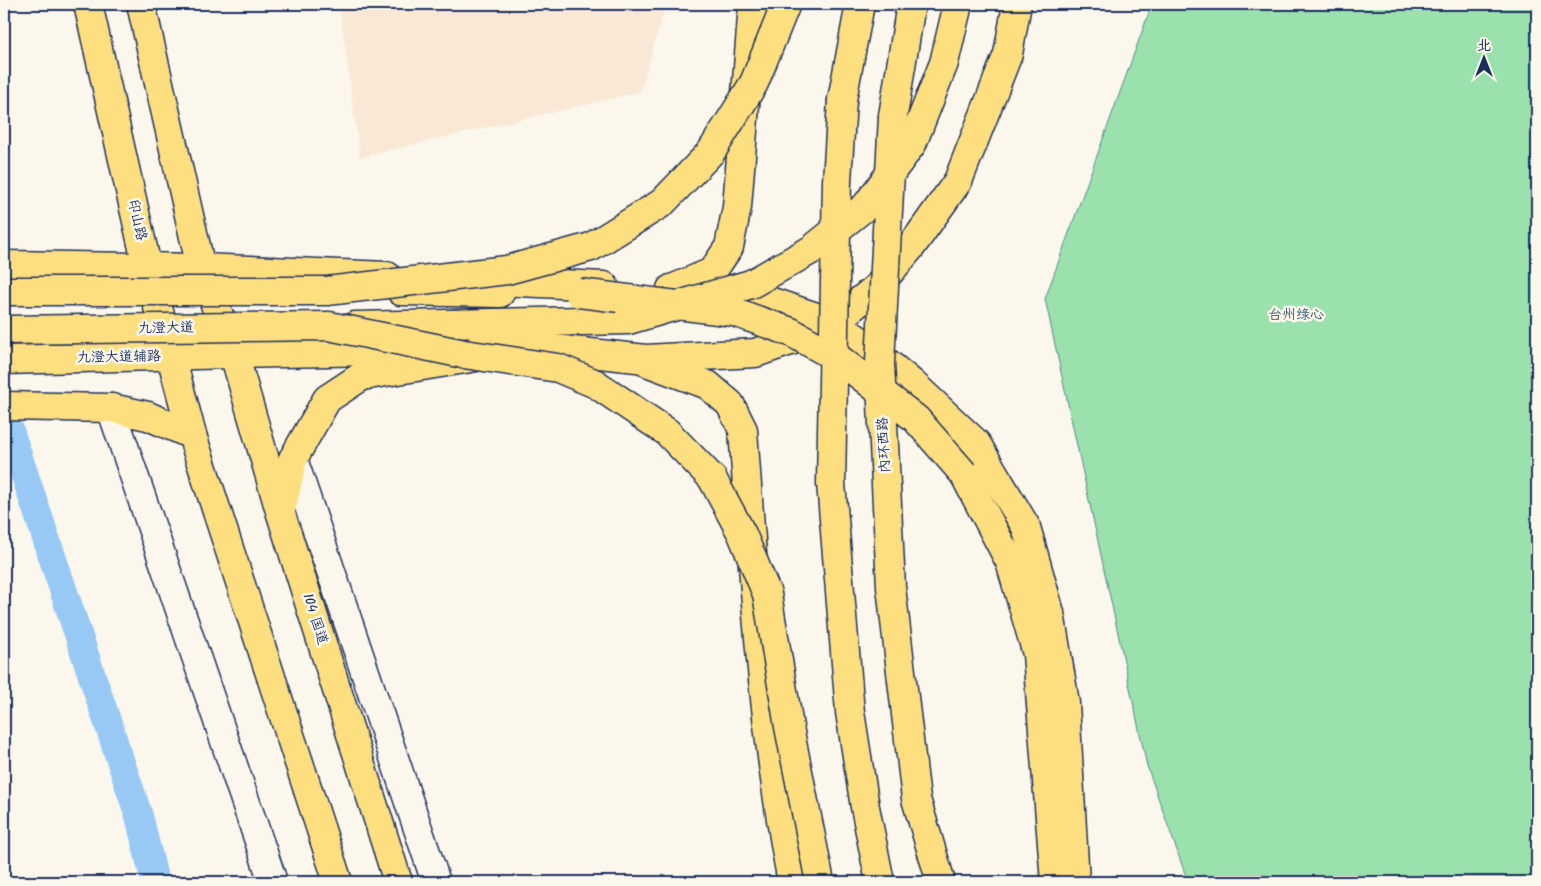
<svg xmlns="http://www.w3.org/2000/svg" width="1541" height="886" font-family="Kalam,'LXGW WenKai TC',sans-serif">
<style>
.built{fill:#f9e8d6}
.green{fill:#9ae1ae;stroke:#5a8886}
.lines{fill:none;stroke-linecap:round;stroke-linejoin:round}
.canal{stroke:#97c9f4;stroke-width:28}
.secondary-casing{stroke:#1b2f5e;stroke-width:31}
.primary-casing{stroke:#1b2f5e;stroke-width:31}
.trunk-casing{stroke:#1b2f5e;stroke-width:31}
.secondary{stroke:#fbf7ec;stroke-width:28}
.primary{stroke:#fedf80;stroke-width:28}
.trunk{stroke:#fedf80;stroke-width:28}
.trunk-bridge-casing{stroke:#1b2f5e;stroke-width:31;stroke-linecap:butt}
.trunk-bridge{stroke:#fedf80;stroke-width:28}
.labels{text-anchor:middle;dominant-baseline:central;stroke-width:5;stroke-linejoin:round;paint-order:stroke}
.street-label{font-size:14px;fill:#1b2f5e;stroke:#fbf7ec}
.park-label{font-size:14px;fill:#3b5c72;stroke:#fbf7ec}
</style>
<rect width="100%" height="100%" fill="#fbf7ec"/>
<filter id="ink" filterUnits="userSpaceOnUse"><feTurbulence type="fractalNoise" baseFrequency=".02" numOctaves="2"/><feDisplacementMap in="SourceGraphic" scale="10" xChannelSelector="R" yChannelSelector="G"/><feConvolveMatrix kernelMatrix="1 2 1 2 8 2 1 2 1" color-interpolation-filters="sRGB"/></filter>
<g filter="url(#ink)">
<polygon class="built" points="339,4 666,4 640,92 360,157"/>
<polygon class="green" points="1152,4 1537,4 1537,882 1188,882 1147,766 1045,299"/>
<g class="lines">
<polyline class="canal" points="4,413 139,816 155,882"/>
<defs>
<g id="secondary">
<polyline points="111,408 273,882"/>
<polyline points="293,459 436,882"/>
</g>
<g id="primary">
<polyline points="4,265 201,268"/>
<polyline points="4,360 234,354"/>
<polyline points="4,406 111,408 148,416 192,435"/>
</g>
<g id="trunk">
<polyline points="88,4 147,266 192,435 338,882"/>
<polyline points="141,4 201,268 234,354 280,511 398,882"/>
<polyline points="842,100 860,4"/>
<polyline points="893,116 911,4"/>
<polyline points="201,268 387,276"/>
<polyline points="477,280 604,286"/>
<polyline points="671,289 766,300 834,323 862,342 913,384 976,443 1026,527 1050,613 1065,703 1075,882"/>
<polyline points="672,289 712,272 729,247 737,207 753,4"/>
<polyline points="401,291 500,293"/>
<polyline points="355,326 628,320"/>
<polyline points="478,349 535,347 646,359 755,353 826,329 877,287 911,247 958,181 1008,54 1017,4"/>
<polyline points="234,354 418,350"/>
<path d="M 649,363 L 708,385 L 730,404 L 743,430 C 754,582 763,733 792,882"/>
<polyline points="964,474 1010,562 1037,654 1055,882"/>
<polyline points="281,510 293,459 327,399 362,376 477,357"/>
</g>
</defs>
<use href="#secondary" class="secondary-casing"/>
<use href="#primary" class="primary-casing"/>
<use href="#trunk" class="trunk-casing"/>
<use href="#secondary" class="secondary"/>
<use href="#primary" class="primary"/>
<use href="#trunk" class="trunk"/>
<defs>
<g id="trunk-bridge">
<polyline points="842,100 837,181 831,483 850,712 865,807 880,882"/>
<polyline points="893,116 880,363 891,587 916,799 941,882"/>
<polyline points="4,291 327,291 507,270 591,247 662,203 711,152 754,83 786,4"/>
<polyline points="579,293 734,312 791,332 839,359 916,419 964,474"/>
<polyline points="628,320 751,284 811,250 866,206 912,144 944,63 958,4"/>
<polyline points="4,330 329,326 464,354 558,368 596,384 667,432 712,478 742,534 767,594 789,727 820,882"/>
</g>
</defs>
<use href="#trunk-bridge" class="trunk-bridge-casing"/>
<use href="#trunk-bridge" class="trunk-bridge"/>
</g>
</g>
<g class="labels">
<g class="street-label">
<text transform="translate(137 220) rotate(77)">印山路</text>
<text transform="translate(166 328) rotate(-1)">九澄大道</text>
<text transform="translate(119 357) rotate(-1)">九澄大道辅路</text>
<text transform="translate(884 445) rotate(-93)">内环西路</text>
<text transform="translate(315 619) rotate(72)">104 国道</text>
</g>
<g class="park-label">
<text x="1296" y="315">台州绿心</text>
</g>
</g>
<rect width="1541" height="886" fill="none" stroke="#fbf7ec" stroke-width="20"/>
<rect x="10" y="10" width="1521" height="866" fill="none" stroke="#1b2f5e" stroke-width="2" filter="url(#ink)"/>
<g transform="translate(1484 58)" stroke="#fbf7ec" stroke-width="4" paint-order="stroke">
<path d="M0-4L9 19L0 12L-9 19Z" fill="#1b2f5e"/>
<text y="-8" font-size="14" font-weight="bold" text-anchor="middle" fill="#1b2f5e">北</text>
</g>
</svg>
